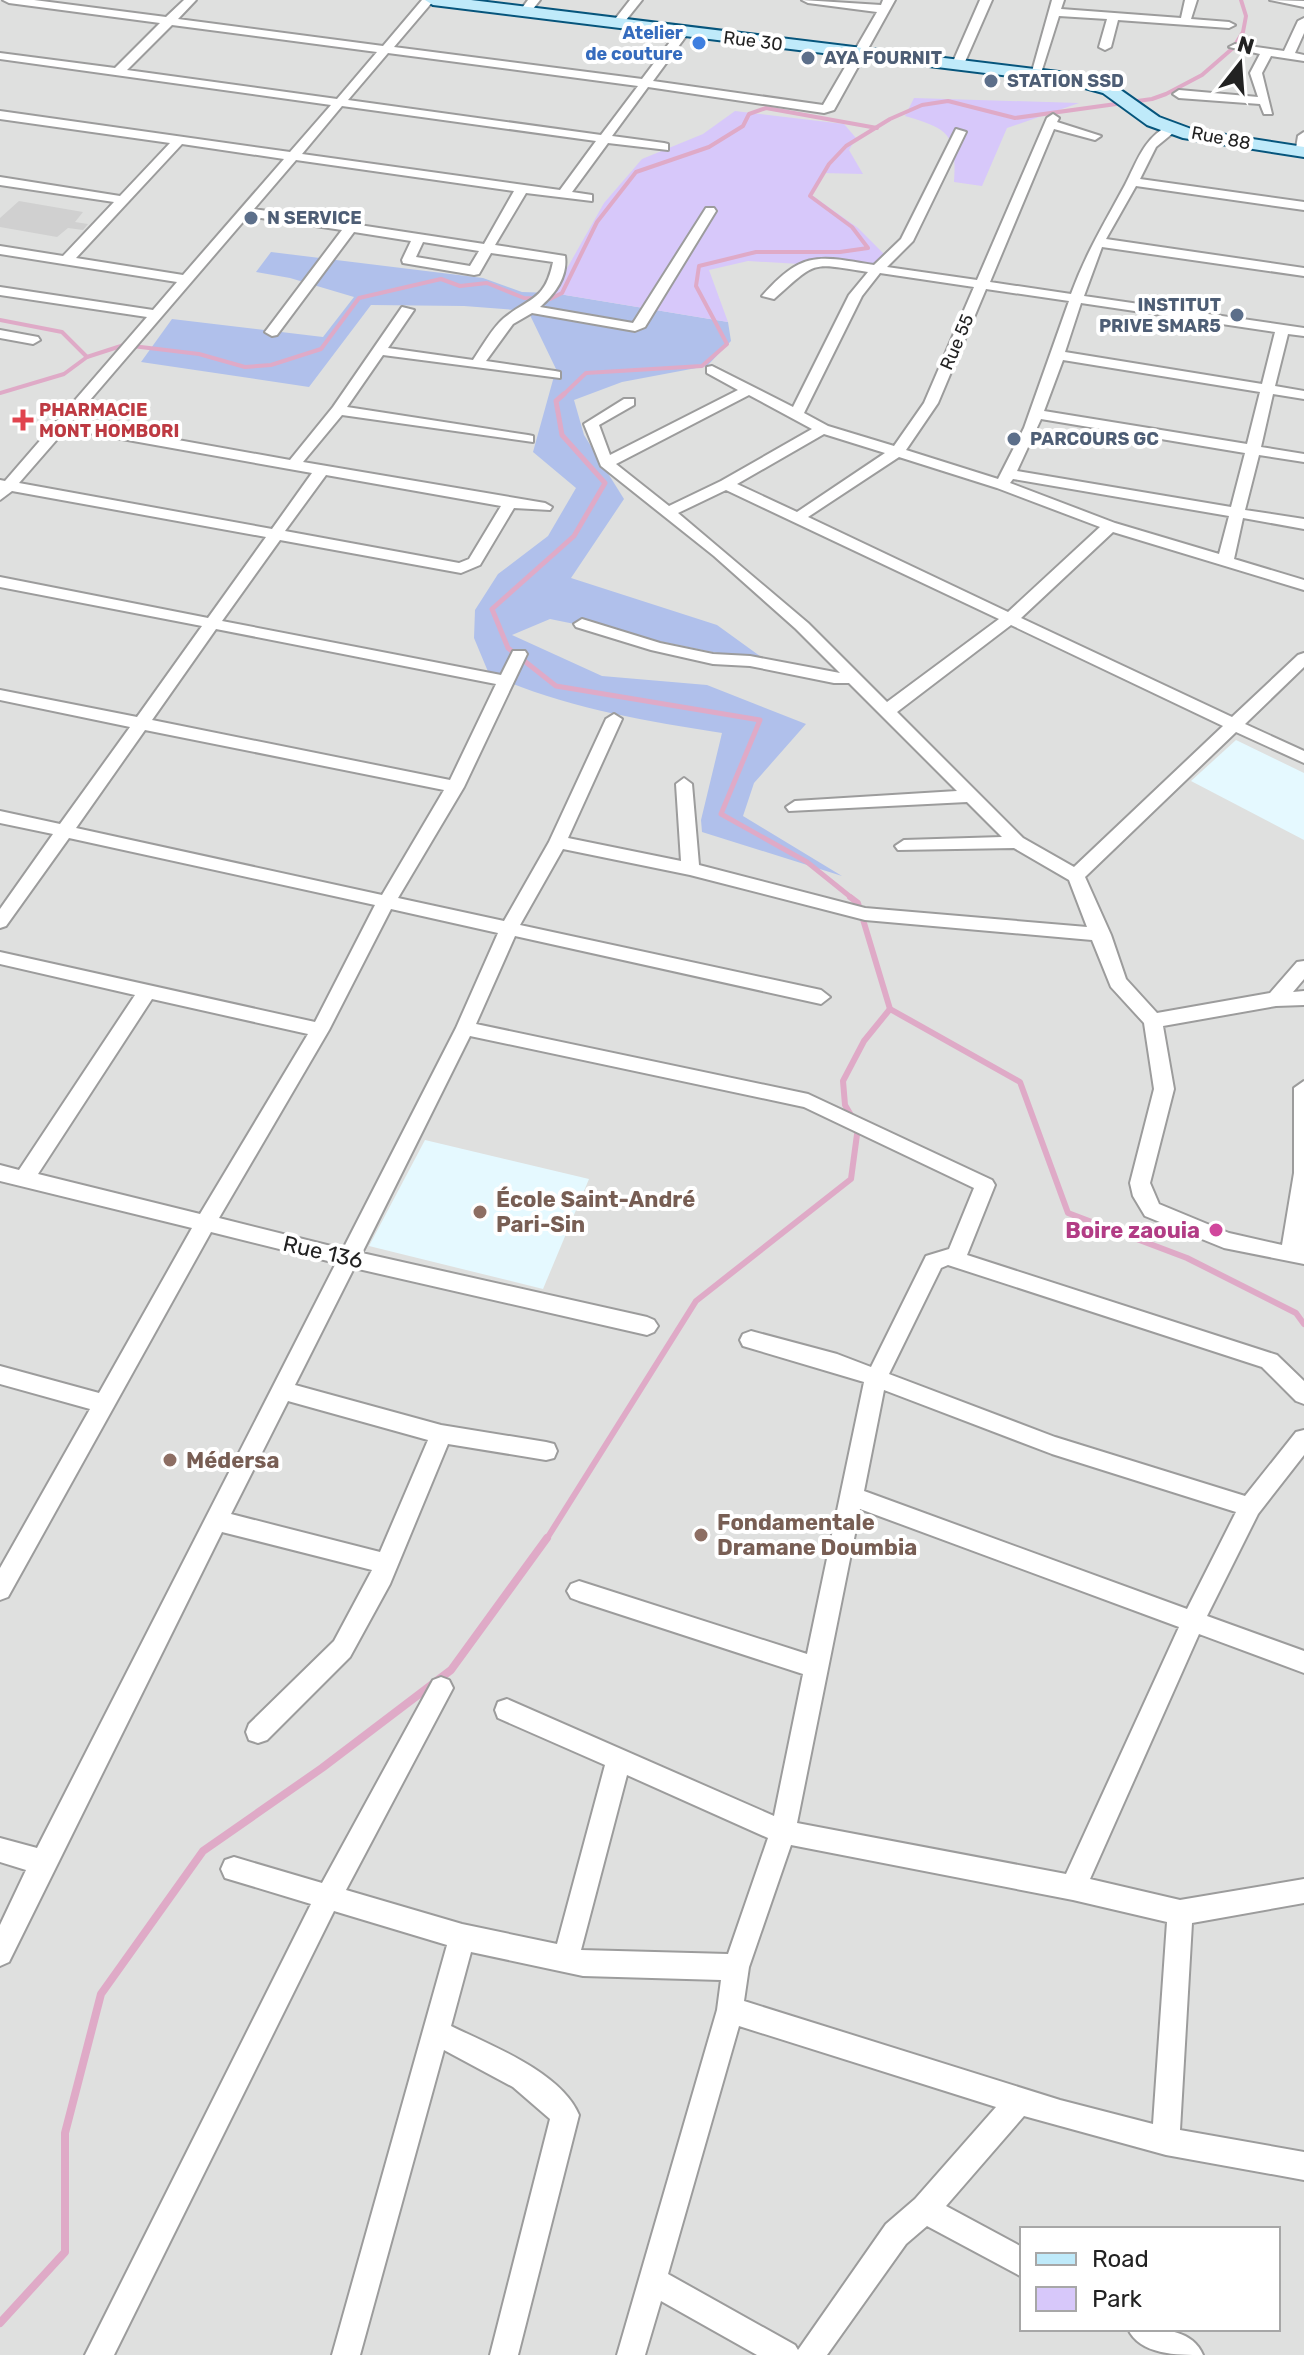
<svg xmlns="http://www.w3.org/2000/svg" width="1304" height="2355" font-family="Rubik,sans-serif">
<style>
.residential{fill:#dfe0df;fill-rule:evenodd}
.education{fill:#e5f9ff}
.religious{fill:#d0d0d0}
.grass{fill:#b0c0eb}
.park{fill:#d7c8fa}
.lines{fill:none;stroke-linecap:round;stroke-linejoin:round}
.stream-far3{stroke:#dfaac7;stroke-width:4}
.stream-far2{stroke:#dfaac7;stroke-width:5}
.stream-far1{stroke:#dfaac7;stroke-width:6}
.stream{stroke:#dfaac7;stroke-width:8}
.minor-casing{stroke:#9c9c9c;stroke-width:4}
.secondary-casing{stroke:#06557c;stroke-width:4}
.minor{fill:#fff;fill-rule:evenodd}
.secondary{fill:#bfeafa;fill-rule:evenodd}
.shop-dot{fill:#3f7fe0;stroke:#fff;stroke-width:3}
.service-dot{fill:#5c6f8a;stroke:#fff;stroke-width:3}
.health-dot{fill:#e0444e;stroke:#fff;stroke-width:3}
.education-dot{fill:#8d6e63;stroke:#fff;stroke-width:3}
.hotel-dot{fill:#d1479c;stroke:#fff;stroke-width:3}
.labels{text-anchor:middle;dominant-baseline:central;stroke-width:8;stroke-linejoin:round;paint-order:stroke}
.far-shop-label{font-size:18px;font-weight:bold;fill:#366cbe;stroke:#fff;text-anchor:end}
.far-street-label{font-size:18px;fill:#222;stroke:#fff}
.far-service-label{font-size:18px;font-weight:bold;fill:#4e5e75;stroke:#fff;text-anchor:start}
.far-health-label{font-size:18px;font-weight:bold;fill:#be3a42;stroke:#fff;text-anchor:start}
.education-label{font-size:22px;font-weight:bold;fill:#785e54;stroke:#fff;text-anchor:start}
.hotel-label{font-size:22px;font-weight:bold;fill:#b23c85;stroke:#fff;text-anchor:end}
.street-label{font-size:22px;fill:#222;stroke:#fff}
</style>
<rect width="100%" height="100%" fill="#e9f2f1"/>
<path class="residential" d="M 0,0 L 1304,0 L 1304,2355 L 0,2355 ZM 1022,2229 L 1278,2229 L 1278,2329 L 1022,2329 Z"/>
<g class="education">
<polygon points="1236,740 1304,773 1304,840 1191,781"/>
<polygon points="425,1140 589,1179 543,1289 369,1246"/>
</g>
<polygon class="religious" points="19,201 83,212 75,222 88,224 83,230 68,228 57,237 0,227 0,218"/>
<path class="grass" d="M 271,252 L 483,278 L 522,292 L 553,293 L 728,322 L 731,341 L 707,366 L 622,382 L 574,400 L 584,435 L 624,499 L 571,578 L 717,625 L 771,664 L 550,619 L 512,635 L 602,676 L 707,685 L 806,724 L 754,783 L 743,816 L 842,876 L 702,832 L 701,820 L 722,733 C 640,720 565,708 489,674 L 474,638 L 475,610 L 498,574 L 548,536 L 576,488 L 533,452 L 556,369 L 528,311 L 464,306 L 371,305 L 309,387 L 141,362 L 172,319 L 323,337 L 354,297 L 290,278 L 256,272 Z"/>
<g class="park">
<path d="M 914,98 L 1079,103 L 1007,128 L 982,186 L 954,182 C 957,134 949,129 905,116 Z"/>
<polygon points="735,111 844,124 856,138 849,150 863,174 822,173 810,194 858,228 886,256 867,268 748,261 709,270 728,322 553,293 604,203 642,159 703,134"/>
</g>
<g class="lines">
<g class="stream-far3">
<polyline points="0,320 62,332 87,357"/>
<polyline points="0,393 64,374 87,357 124,345 199,354 245,367 271,365 321,349 359,298 441,279 460,286 487,283 524,298 550,299 562,293 597,222 636,172 709,147 743,126 749,114 766,108 877,128"/>
<polyline points="562,396 586,373 702,366 727,344 696,286 699,266 756,252 840,252 868,248 852,227 810,196 829,164 846,146 890,119 922,105 948,101 1015,118 1152,99 1166,94 1202,75 1233,48 1243,32 1246,16 1241,0"/>
</g>
<polyline class="stream-far2" points="564,394 556,401 562,435 605,483 574,536 492,609 508,648 556,686 760,720 721,814 807,862 853,899"/>
<g class="stream-far1">
<polyline points="850,897 858,903 890,1009 1020,1082 1068,1213 1187,1258 1296,1313 1304,1324"/>
<polyline points="546,1540 696,1301 851,1179 858,1127 845,1105 843,1081 864,1041 890,1009"/>
</g>
<polyline class="stream" points="0,2323 65,2252 65,2133 101,1994 203,1851 322,1768 451,1670 547,1538"/>
<defs>
<g id="minor">
<path d="M 3,0 L 34,0 L 166,17 L 184,0 L 196,0 L 178,19 L 383,46 L 422,0 L 434,0 L 394,47 L 642,79 L 679,30 L 683,29 L 689,32 L 653,81 L 823,105 L 877,12 L 808,3 L 802,0 L 881,5 L 883,0 L 895,0 L 834,110 L 824,113 L 648,87 L 612,136 L 664,143 L 668,144 L 668,150 L 608,143 L 572,192 L 592,195 L 592,201 L 526,193 L 495,245 L 565,256 C 568,276 555,294 540,307 L 633,323 L 706,208 L 714,208 L 716,211 L 645,327 L 635,331 L 532,313 L 513,324 L 486,361 L 555,371 L 560,372 L 560,378 L 383,355 L 347,407 L 528,435 L 533,436 L 533,442 L 342,415 L 303,462 L 545,503 L 552,507 L 550,510 L 514,508 L 480,565 L 461,573 L 280,540 L 222,621 L 501,675 L 513,651 L 525,651 L 527,654 L 464,787 L 398,898 L 504,921 L 549,842 L 606,719 L 614,714 L 622,719 L 568,838 L 681,861 L 676,784 L 684,778 L 692,784 L 699,865 L 865,908 L 1087,927 L 1069,880 L 1014,848 L 898,850 L 895,846 L 904,840 L 1002,837 L 967,802 L 789,811 L 786,807 L 795,801 L 957,791 L 849,683 L 834,683 L 750,666 L 713,664 L 651,650 L 576,627 L 574,624 L 582,619 L 660,643 L 713,654 L 750,656 L 840,673 L 796,629 L 714,556 L 601,466 L 584,424 L 624,399 L 634,399 L 634,405 L 599,425 L 610,455 L 738,390 L 707,373 L 707,367 L 712,366 L 793,407 L 849,295 L 868,272 C 810,263 818,260 774,299 L 762,296 C 803,250 818,256 874,265 L 901,239 L 956,129 L 966,132 L 913,241 L 887,267 L 977,280 L 1047,118 L 1053,114 L 1059,118 L 1057,122 L 1101,136 L 1095,140 L 1054,129 L 990,282 L 1071,294 C 1087,251 1104,224 1125,185 C 1137,162 1143,139 1169,125 L 1179,128 L 1156,147 L 1140,179 L 1304,202 L 1304,210 L 1136,186 L 1106,239 L 1304,268 L 1304,276 L 1102,247 L 1084,296 L 1304,328 L 1304,336 L 1288,334 L 1275,386 L 1304,391 L 1304,399 L 1273,394 L 1261,447 L 1304,454 L 1304,462 L 1259,455 L 1245,510 L 1304,519 L 1304,529 L 1243,518 L 1234,559 L 1304,580 L 1304,590 L 1113,532 L 1021,618 L 1232,717 L 1298,655 L 1304,653 L 1304,667 L 1245,724 L 1304,751 L 1304,763 L 1236,732 L 1085,877 L 1111,935 L 1126,979 L 1157,1013 L 1270,993 L 1297,962 L 1304,961 L 1304,979 L 1293,992 L 1304,991 L 1304,1005 L 1276,1006 L 1163,1026 L 1174,1089 L 1150,1183 L 1159,1204 L 1229,1233 L 1282,1245 L 1294,1173 L 1294,1088 L 1304,1081 L 1304,1264 L 1224,1248 L 1145,1216 L 1133,1196 L 1130,1183 L 1154,1089 L 1144,1023 L 1111,987 L 1092,940 L 865,920 L 690,875 L 563,849 L 520,925 L 821,990 L 830,997 L 821,1004 L 515,936 L 476,1024 L 808,1094 L 992,1180 L 995,1185 L 967,1255 L 1277,1355 L 1304,1381 L 1304,1404 L 1296,1401 L 1262,1367 L 948,1265 L 941,1268 L 889,1374 L 1055,1437 L 1245,1496 L 1296,1432 L 1304,1430 L 1304,1455 L 1258,1514 L 1207,1616 L 1304,1651 L 1304,1673 L 1199,1634 L 1090,1879 L 1180,1900 L 1304,1879 L 1304,1903 L 1192,1923 L 1180,2130 L 1304,2152 L 1304,2180 L 1166,2155 L 1024,2116 L 946,2206 L 1022,2247 L 1022,2277 L 927,2226 L 906,2244 L 827,2355 L 757,2355 L 661,2301 L 645,2355 L 617,2355 L 717,2010 L 721,1980 L 583,1976 L 471,1952 L 451,2026 C 490,2045 561,2072 579,2115 L 518,2355 L 490,2355 L 550,2119 L 513,2087 L 444,2050 L 360,2355 L 332,2355 L 447,1945 L 334,1911 L 114,2355 L 85,2355 L 311,1904 L 225,1878 L 221,1869 L 225,1860 L 234,1857 L 322,1883 L 433,1680 L 441,1677 L 449,1680 L 453,1688 L 346,1890 L 462,1924 L 557,1944 L 605,1765 L 498,1718 L 495,1710 L 498,1702 L 507,1699 L 774,1816 L 803,1674 L 579,1601 L 571,1598 L 567,1591 L 571,1584 L 579,1581 L 807,1654 L 864,1382 L 743,1346 L 740,1340 L 743,1334 L 751,1331 L 837,1354 L 871,1367 L 926,1256 L 949,1249 L 974,1188 L 804,1107 L 470,1036 L 362,1253 L 647,1317 L 654,1320 L 658,1326 L 654,1332 L 647,1335 L 354,1268 L 295,1385 L 441,1425 L 546,1442 L 554,1444 L 557,1451 L 554,1458 L 546,1460 L 448,1444 L 390,1584 L 350,1657 L 267,1740 L 258,1743 L 249,1740 L 246,1732 L 249,1724 L 334,1641 L 372,1570 L 222,1532 L 9,1962 L 0,1966 L 0,1925 L 26,1870 L 0,1862 L 0,1838 L 37,1848 L 336,1263 L 211,1232 L 8,1597 L 0,1600 L 0,1568 L 90,1409 L 0,1384 L 0,1366 L 99,1393 L 192,1228 L 0,1181 L 0,1165 L 19,1170 L 135,995 L 0,964 L 0,952 L 315,1022 L 375,905 L 69,838 L 6,926 L 0,928 L 0,909 L 53,834 L 0,823 L 0,811 L 60,824 L 130,727 L 0,700 L 0,690 L 137,717 L 202,626 L 0,587 L 0,577 L 208,618 L 266,537 L 12,491 L 0,500 L 0,480 L 5,481 L 147,317 L 0,295 L 0,287 L 153,310 L 177,282 L 0,254 L 0,246 L 63,256 L 114,202 L 0,185 L 0,177 L 120,196 L 170,143 L 0,119 L 0,111 L 290,152 L 331,105 L 0,59 L 0,53 L 115,68 L 160,23 L 9,3 ZM 172,25 L 377,52 L 337,99 L 127,70 ZM 388,53 L 638,86 L 601,135 L 348,100 ZM 342,106 L 596,141 L 560,190 L 302,154 ZM 182,144 L 284,159 L 183,275 L 76,258 ZM 296,160 L 514,191 L 484,244 L 254,209 ZM 248,216 L 342,230 L 265,332 L 272,336 L 277,335 L 354,232 L 411,241 L 402,260 L 403,263 L 474,275 L 479,274 L 491,253 L 553,262 C 545,301 530,297 504,318 C 492,328 482,347 473,360 L 388,348 L 414,310 L 402,307 L 333,407 L 290,460 L 72,421 ZM 423,242 L 479,251 L 470,266 L 416,257 ZM 880,273 L 974,287 L 924,403 L 894,446 L 828,426 L 804,413 L 862,296 ZM 986,289 L 1069,301 L 1024,428 L 998,479 L 906,450 L 938,403 ZM 1081,303 L 1275,332 L 1262,384 L 1065,352 ZM 1063,360 L 1260,392 L 1247,444 L 1044,411 ZM 749,395 L 812,429 L 721,481 L 669,506 L 616,464 ZM 1041,419 L 1245,453 L 1231,507 L 1017,471 ZM 66,429 L 312,473 L 272,529 L 19,483 ZM 824,434 L 885,453 L 797,512 L 737,484 ZM 899,457 L 997,488 L 1100,527 L 1008,612 L 808,517 ZM 326,475 L 501,506 L 469,559 L 459,563 L 285,531 ZM 1013,479 L 1229,516 L 1219,554 L 1115,523 L 1010,483 ZM 726,490 L 999,619 L 887,702 L 808,623 L 678,513 ZM 1011,625 L 1223,726 L 1074,867 L 1023,838 L 897,712 ZM 216,629 L 496,684 L 450,780 L 152,720 ZM 145,730 L 444,790 L 382,895 L 76,828 ZM 391,909 L 498,933 L 456,1028 L 343,1249 L 219,1218 L 329,1030 ZM 152,999 L 308,1034 L 200,1214 L 38,1174 ZM 884,1390 L 1052,1454 L 1236,1512 L 1187,1609 L 864,1491 ZM 288,1401 L 428,1440 L 380,1552 L 231,1514 ZM 860,1509 L 1179,1627 L 1066,1874 L 797,1823 ZM 627,1775 L 768,1838 L 728,1954 L 581,1950 ZM 791,1845 L 1073,1900 L 1167,1922 L 1153,2124 L 1060,2100 L 744,2001 L 749,1967 ZM 739,2026 L 996,2107 L 915,2199 L 886,2224 L 798,2350 L 795,2345 L 668,2274 Z"/>
<polygon points="528,0 540,0 529,14 521,14 519,12"/>
<polygon points="630,0 642,0 622,25 614,25 612,23"/>
<polygon points="980,0 992,0 964,64 954,66 952,64"/>
<polygon points="1052,0 1064,0 1061,9 1181,18 1185,0 1197,0 1191,19 1229,22 1235,25 1229,28 1118,20 1111,47 1105,50 1099,47 1107,19 1059,16 1041,73 1031,75"/>
<polygon points="1270,0 1304,1 1304,7"/>
<polygon points="1304,18 1304,33 1295,53 1304,55 1304,61 1271,56 1262,73 1272,114 1264,114 1260,104 1179,98 1173,94 1179,90 1258,97 1250,73 1260,54 1229,47 1235,44 1284,51 1298,21"/>
<polygon points="1304,132 1304,153 1295,154 1298,136"/>
<polygon points="0,330 38,337 40,340 33,344 0,338"/>
<path d="M 1128,2329 C 1154,2329 1191,2326 1203,2355 C 1177,2355 1140,2355 1128,2329 Z"/>
</g>
<polygon id="secondary" points="425,0 471,0 1067,73 1115,86 1159,117 1194,130 1304,147 1304,157 1183,138 1147,125 1103,93 1067,83 433,5"/>
</defs>
<use href="#minor" class="minor-casing"/>
<use href="#secondary" class="secondary-casing"/>
<use href="#minor" class="minor"/>
<use href="#secondary" class="secondary"/>
</g>
<circle class="shop-dot" cx="699" cy="43" r="8"/>
<g class="service-dot">
<circle cx="808" cy="58" r="8"/>
<circle cx="991" cy="81" r="8"/>
<circle cx="251" cy="218" r="8"/>
<circle cx="1237" cy="315" r="8"/>
<circle cx="1014" cy="439" r="8"/>
</g>
<path class="health-dot" d="M19 408h8v8h8v8h-8v8h-8v-8h-8v-8h8z"/>
<g class="education-dot">
<circle cx="480" cy="1212" r="8"/>
<circle cx="170" cy="1460" r="8"/>
<circle cx="701" cy="1535" r="8"/>
</g>
<circle class="hotel-dot" cx="1216" cy="1230" r="8"/>
<g class="labels">
<g class="far-shop-label">
<text x="683" y="33">Atelier<tspan x="683" dy="21">de couture</tspan></text>
</g>
<g class="far-street-label">
<text transform="translate(753 41) rotate(7)">Rue 30</text>
<text transform="translate(1221 138) rotate(11)">Rue 88</text>
<text transform="translate(957 342) rotate(-67)">Rue 55</text>
</g>
<g class="far-service-label">
<text x="824" y="58">AYA FOURNIT</text>
<text x="1007" y="81">STATION SSD</text>
<text x="267" y="218">N SERVICE</text>
<text x="1221" y="305" text-anchor="end">INSTITUT<tspan x="1221" dy="21">PRIVE SMAR5</tspan></text>
<text x="1030" y="439">PARCOURS GC</text>
</g>
<g class="far-health-label">
<text x="39" y="410">PHARMACIE<tspan x="39" dy="21">MONT HOMBORI</tspan></text>
</g>
<g class="education-label">
<text x="496" y="1199">École Saint-André<tspan x="496" dy="25">Pari-Sin</tspan></text>
<text x="186" y="1460">Médersa</text>
<text x="717" y="1522">Fondamentale<tspan x="717" dy="25">Dramane Doumbia</tspan></text>
</g>
<g class="hotel-label">
<text x="1200" y="1230">Boire zaouia</text>
</g>
<g class="street-label">
<text transform="translate(323 1252) rotate(13)">Rue 136</text>
</g>
</g>
<rect x="1020" y="2227" width="260" height="104" fill="#ffffff" stroke="#a7a7a7" stroke-width="2"/>
<rect x="1036" y="2253" width="40" height="12" fill="#bfeafa" stroke="#a7a7a7" stroke-width="2"/>
<text x="1092" y="2267" font-size="24" fill="#222222">Road</text>
<rect x="1036" y="2287" width="40" height="24" fill="#d7c8fa" stroke="#a7a7a7" stroke-width="2"/>
<text x="1092" y="2307" font-size="24" fill="#222222">Park</text>
<g transform="translate(1240 64) rotate(17)" stroke="#ffffff" stroke-width="6" paint-order="stroke">
<path d="M0-6L14 30L0 20L-14 30Z" fill="#222222"/>
<text y="-12" font-size="22" font-weight="bold" text-anchor="middle" fill="#222222">N</text>
</g>
</svg>
